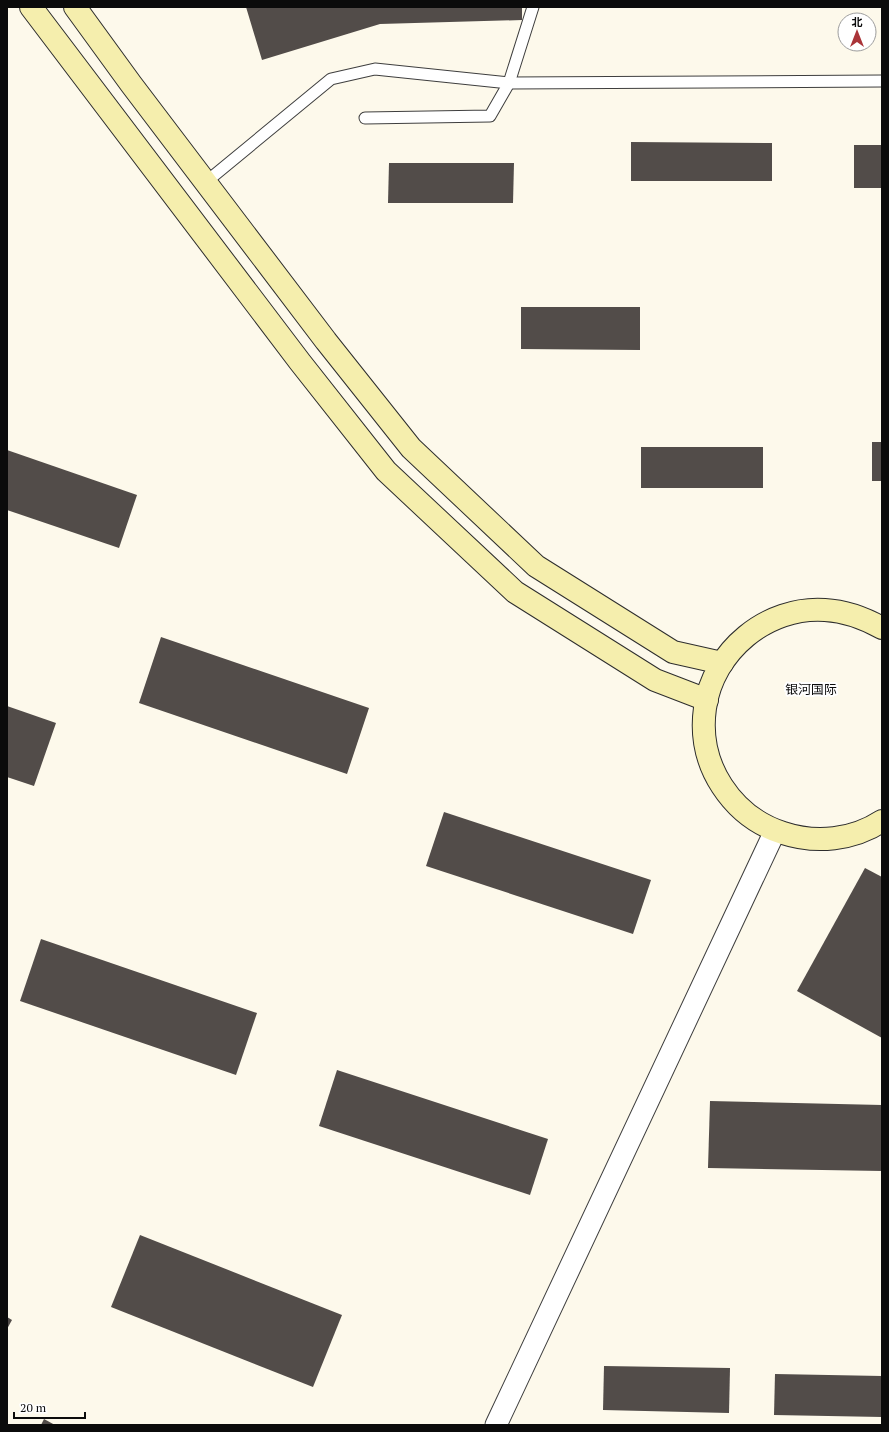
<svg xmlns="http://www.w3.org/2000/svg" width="889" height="1432" font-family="'PT Serif','Noto Sans SC',serif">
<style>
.building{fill:#524c49}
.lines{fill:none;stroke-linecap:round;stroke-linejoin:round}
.lane-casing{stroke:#3e3e3e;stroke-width:13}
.street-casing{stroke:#3e3e3e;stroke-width:23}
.secondary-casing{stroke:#2d2d2d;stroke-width:24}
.lane{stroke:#fff;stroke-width:11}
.street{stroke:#fff;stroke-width:21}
.secondary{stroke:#f5eead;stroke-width:22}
.labels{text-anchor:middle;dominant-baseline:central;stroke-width:4;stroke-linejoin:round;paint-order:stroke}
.neighbourhood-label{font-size:13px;fill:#0b0b0b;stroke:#fff}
</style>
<rect width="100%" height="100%" fill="#fdf9eb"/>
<g class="building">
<polygon points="246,7 522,7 522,20 380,24 262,60"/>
<polygon points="631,142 772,143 772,181 631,181"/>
<rect x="854" y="145" width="28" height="43"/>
<polygon points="389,163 514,163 513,203 388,203"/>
<polygon points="521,307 640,307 640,350 521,349"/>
<rect x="872" y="442" width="10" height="39"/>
<rect x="641" y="447" width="122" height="41"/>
<polygon points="7,450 137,495 119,548 7,510"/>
<polygon points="161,637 369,708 347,774 139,703"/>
<polygon points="7,706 56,723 34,786 7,777"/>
<polygon points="444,812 651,880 633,934 426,866"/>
<polygon points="865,868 882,877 882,1038 797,991"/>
<polygon points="41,939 257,1013 236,1075 20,1001"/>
<polygon points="337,1070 548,1139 530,1195 319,1126"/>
<polygon points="710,1101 882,1105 882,1171 708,1168"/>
<polygon points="140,1235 342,1315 313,1387 111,1307"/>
<polygon points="7,1317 12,1320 7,1329"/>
<polygon points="604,1366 730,1368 729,1413 603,1410"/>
<polygon points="775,1374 882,1376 882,1417 774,1415"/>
<polygon points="44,1419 55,1425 41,1425"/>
</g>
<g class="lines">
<defs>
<g id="lane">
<polyline points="365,118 490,116 509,83 533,7"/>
<polyline points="206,182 331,79 375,69 509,83 882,81"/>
</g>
<polyline id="street" points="496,1425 775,831"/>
<g id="secondary">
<polyline points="31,7 300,362 386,471 515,592 655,680 707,700"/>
<polyline points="75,7 131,84 326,341 411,448 536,566 673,652 722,663"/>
<path d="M 882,628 C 864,618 845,611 825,610 C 767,606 713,651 705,708 C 701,736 707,763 722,786 C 737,809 758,825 783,833 C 816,844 853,840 882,821"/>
</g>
</defs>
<use href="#lane" class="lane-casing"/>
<use href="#street" class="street-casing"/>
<use href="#secondary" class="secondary-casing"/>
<use href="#lane" class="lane"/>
<use href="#street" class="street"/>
<use href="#secondary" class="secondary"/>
</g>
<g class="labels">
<g class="neighbourhood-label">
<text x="811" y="689">银河国际</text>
</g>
</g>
<rect width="889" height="1432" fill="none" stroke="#0b0b0b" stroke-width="16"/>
<g transform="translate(857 32)"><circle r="19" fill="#ffffff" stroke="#9d9d9d"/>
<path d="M0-3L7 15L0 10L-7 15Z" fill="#aa3439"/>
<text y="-6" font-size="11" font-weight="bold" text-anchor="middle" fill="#0b0b0b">北</text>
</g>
<path d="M14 1412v6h71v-6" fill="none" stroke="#0b0b0b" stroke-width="2"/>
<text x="20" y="1412" font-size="12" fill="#0b0b0b" stroke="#ffffff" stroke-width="3" paint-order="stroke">20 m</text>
</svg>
